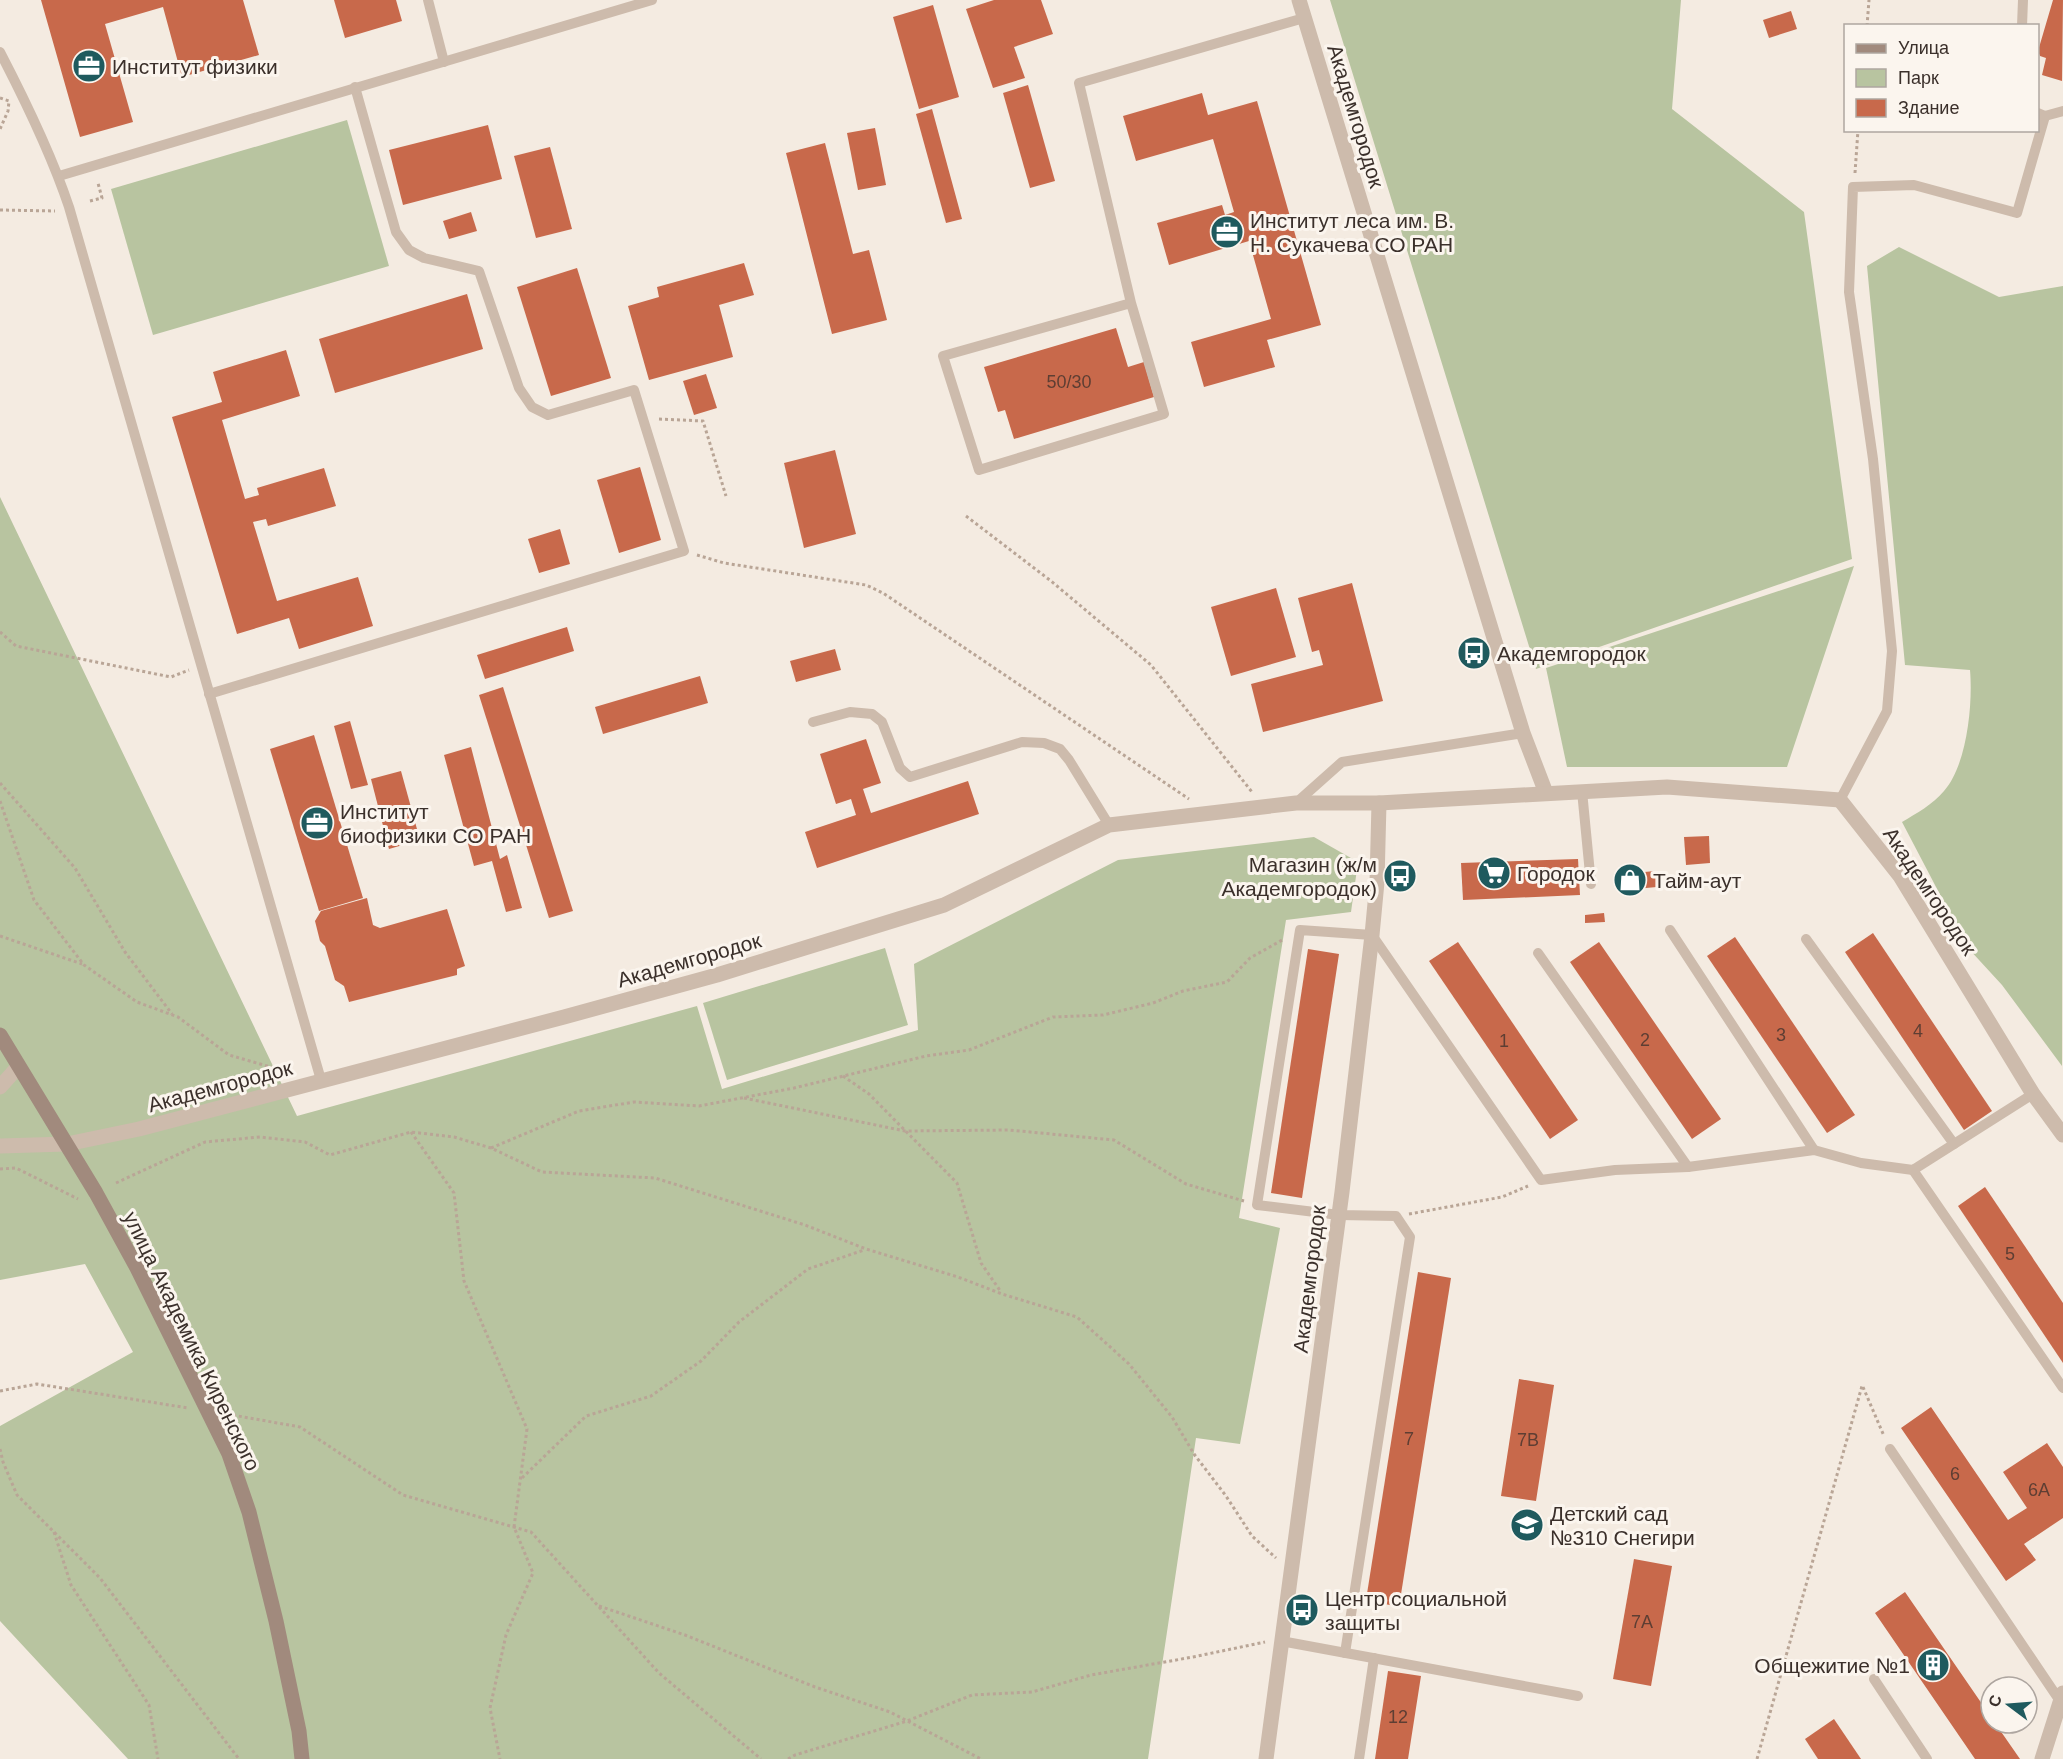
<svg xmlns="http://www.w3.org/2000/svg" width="2063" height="1759" font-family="Helvetica,sans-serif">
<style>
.green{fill:#b8c4a0}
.building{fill:#c8694b}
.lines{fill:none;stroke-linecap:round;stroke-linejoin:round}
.path{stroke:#b9a596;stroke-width:3;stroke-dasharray:3 3;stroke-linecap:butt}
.service{stroke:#cdbbac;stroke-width:10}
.minor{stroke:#cdbbac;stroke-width:15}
.tertiary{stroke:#cdbbac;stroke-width:15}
.secondary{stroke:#a18a7d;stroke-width:15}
.labels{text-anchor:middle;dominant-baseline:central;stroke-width:6;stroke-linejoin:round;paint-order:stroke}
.number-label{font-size:18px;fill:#5e3e33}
.poi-label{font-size:21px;fill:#3b302b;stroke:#fbf5ee;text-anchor:start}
.street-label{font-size:21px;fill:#3b302b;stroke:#fbf5ee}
</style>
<rect width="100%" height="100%" fill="#f4ebe1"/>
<g class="green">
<polygon points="1330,0 1681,0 1672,109 1804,212 1852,559 1536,669"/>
<polygon points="347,120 389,266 153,335 111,189"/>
<path d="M 1899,247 L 1999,297 L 2063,286 L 2062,1066 L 2002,985 L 1968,948 L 1902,822 C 1917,813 1932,805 1944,791 C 1967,765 1973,704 1970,670 L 1905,665 L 1867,266 Z"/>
<polygon points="0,497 297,1116 697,1006 722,1089 918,1030 914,964 1118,860 1314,837 1358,862 1351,912 1286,920 1239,1218 1280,1228 1240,1444 1196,1438 1148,1759 128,1759 0,1621 0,1426 133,1352 85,1264 0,1280"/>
<polygon points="1854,566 1787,767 1567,767 1546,668"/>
<polygon points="885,948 908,1025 727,1080 703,1003"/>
</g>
<g class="building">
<polygon points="41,0 243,0 259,55 182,77 163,7 105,24 133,122 80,137"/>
<polygon points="334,0 396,0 402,21 345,38"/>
<polygon points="994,0 1041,0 1053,34 1014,47 1025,78 993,88 966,9"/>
<polygon points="2053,0 2063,0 2062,81 2042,75 2046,58 2040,56 2038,51"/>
<polygon points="933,5 959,97 919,109 893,17"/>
<polygon points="1791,11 1797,29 1769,38 1763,20"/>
<polygon points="1028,85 1055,181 1030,188 1003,93"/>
<polygon points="1202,93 1208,115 1257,101 1321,325 1267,340 1275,367 1204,387 1191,342 1271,319 1249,241 1169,265 1157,223 1222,205 1225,215 1234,212 1213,139 1136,161 1123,116"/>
<polygon points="932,109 962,219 946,223 916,114"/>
<polygon points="488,125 502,179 403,205 389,150"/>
<polygon points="875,128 886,185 858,190 847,133"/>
<polygon points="825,143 853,254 869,250 887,320 832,334 786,153"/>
<polygon points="550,147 572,229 536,238 514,156"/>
<polygon points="471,212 477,231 449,239 443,221"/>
<polygon points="744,263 754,295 719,305 733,357 649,380 628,306 659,297 657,287"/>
<polygon points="577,268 611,378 551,396 517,287"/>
<polygon points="467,294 483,349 335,393 319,339"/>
<polygon points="1116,328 1128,367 1144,362 1154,397 1014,439 1005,410 998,412 984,367"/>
<polygon points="286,350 300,396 222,420 245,499 259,495 257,488 324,468 336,506 268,526 266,519 253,522 277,601 358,577 373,626 299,649 289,618 237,634 172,417 222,402 213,372"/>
<polygon points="706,374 717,408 694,415 683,381"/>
<polygon points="835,450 856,534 804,548 784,463"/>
<polygon points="640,467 661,540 619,553 597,480"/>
<polygon points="560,529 570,564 539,573 528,539"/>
<polygon points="1352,583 1383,701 1263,732 1251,684 1323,665 1319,650 1312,652 1298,598"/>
<polygon points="1276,588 1296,657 1231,676 1211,607"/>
<polygon points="567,627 574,651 485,679 477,655"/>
<polygon points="835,649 841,670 796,682 790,661"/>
<polygon points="700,676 708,703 603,734 595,707"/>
<polygon points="503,687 573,911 549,918 479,695"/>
<polygon points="350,721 368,785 351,789 334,726"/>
<polygon points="314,735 363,898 319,911 270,749"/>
<polygon points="866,739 881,783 863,789 871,813 968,781 979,814 817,868 805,832 856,815 851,799 836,804 820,754"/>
<polygon points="471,747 500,859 507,855 522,908 506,912 492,861 474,866 444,755"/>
<polygon points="401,771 420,840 389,849 371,779"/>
<polygon points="1709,836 1710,863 1686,865 1684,837"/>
<polygon points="1578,859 1580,895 1463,900 1461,863"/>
<polygon points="1655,871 1657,887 1624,890 1623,874"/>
<polygon points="367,898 373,925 380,928 447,909 465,966 457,969 457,975 349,1002 344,986 335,980 325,946 320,941 315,921 321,911"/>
<polygon points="1604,913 1605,922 1585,923 1585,915"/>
<polygon points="1873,933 1992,1111 1964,1130 1845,952"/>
<polygon points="1735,937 1855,1115 1827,1133 1707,956"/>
<polygon points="1458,942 1578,1120 1550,1139 1429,961"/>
<polygon points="1599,942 1721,1119 1692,1139 1570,962"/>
<polygon points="1308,949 1339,954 1302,1198 1271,1193"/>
<polygon points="1985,1187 2063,1303 2063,1363 1958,1206"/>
<polygon points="1418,1272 1451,1278 1399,1607 1366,1600"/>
<polygon points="1519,1379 1554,1385 1536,1501 1501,1496"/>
<polygon points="1931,1407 2008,1520 2027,1508 2003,1472 2047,1443 2063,1467 2063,1518 2024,1544 2036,1560 2006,1581 1901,1428"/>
<polygon points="1634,1559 1672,1566 1651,1686 1613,1679"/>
<polygon points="1905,1592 1991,1717 1991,1723 1995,1723 2020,1759 1975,1759 1875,1613"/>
<polygon points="1388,1671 1421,1676 1408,1759 1375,1759"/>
<polygon points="1834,1719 1861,1759 1818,1759 1805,1739"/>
</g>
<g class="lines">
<g class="path">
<polyline points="1867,26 1869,0"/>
<polyline points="0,98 9,101 8,111 0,129"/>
<polyline points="1855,173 1858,130"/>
<polyline points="90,201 102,198 98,183"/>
<polyline points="0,210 55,211"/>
<polyline points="659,419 703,421 726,496"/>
<polyline points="966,516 1051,581 1151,665 1252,792"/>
<polyline points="697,555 724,563 866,585 883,593 1189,799"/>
<polyline points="0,632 16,646 171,677 189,670"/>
<polyline points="0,783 75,868 125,952 172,1014"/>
<polyline points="0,801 34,900 84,965 137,1002 178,1017 229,1055 288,1072"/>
<polyline points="0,936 82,964"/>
<polyline points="843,1076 869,1094 957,1183 981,1263 1001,1292"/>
<polyline points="744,1098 905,1131 1009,1130 1114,1140 1186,1184 1244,1201"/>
<polyline points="411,1132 454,1193 464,1281 527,1429 514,1527 533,1573 506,1635 490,1708 500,1759"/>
<polyline points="491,1148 579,1111 634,1102 699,1106 794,1088 926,1056 969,1050 1053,1017 1103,1015 1153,1003 1183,991 1227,982 1250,958 1284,939"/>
<polyline points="0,1169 16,1168 78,1199"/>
<polyline points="116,1183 205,1142 260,1137 305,1142 330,1155 411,1132 454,1137 491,1148 542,1172 655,1178 805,1225 866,1249 958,1277 1002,1294 1077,1317 1129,1364 1172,1417 1194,1454 1226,1496 1252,1536 1276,1558"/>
<polyline points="1409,1214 1502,1197 1528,1186"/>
<polyline points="1863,1387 1884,1436"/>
<polyline points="0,1391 37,1384 188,1408"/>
<polyline points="227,1414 300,1427 403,1495 531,1532 659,1673 761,1759"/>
<polyline points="0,1449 3,1462 17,1495 100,1578 239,1759"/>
<polyline points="522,1478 586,1416 651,1396 701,1361 739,1322 808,1269 864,1250"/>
<polyline points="54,1532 71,1585 149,1705 158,1759"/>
<polyline points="599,1606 685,1635 815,1687 890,1712 981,1759"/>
<polyline points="788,1759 795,1755 907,1721 972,1695 1032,1692 1091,1675 1193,1657 1265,1642"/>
<polyline points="1757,1759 1862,1386"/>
</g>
<g class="service">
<polyline points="428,0 444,62"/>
<polyline points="2022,26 2023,0"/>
<path d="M 0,52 C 26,102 51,153 69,207 L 321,1080"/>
<polyline points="2038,113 2045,116 2063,111"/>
<polyline points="59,176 652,0"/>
<polyline points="1131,303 943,356 979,470 1164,414 1131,303 1079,83 1304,18"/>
<polyline points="209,694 684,551 634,390 548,415 532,407 519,388 479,271 424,258 409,250 396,232 355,87"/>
<polyline points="813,722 850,712 872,714 882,722 900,768 910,777 1022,742 1044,743 1060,749 1069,760 1109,825"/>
<polyline points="1582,791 1591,884"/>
<polyline points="1840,800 1887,711 1892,651 1873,459 1849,292 1853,187 1914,185 2017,213 2045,116"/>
<polyline points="1296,803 1342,762 1523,733"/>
<polyline points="1670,930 1814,1150"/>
<polyline points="1806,939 1954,1144"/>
<polyline points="1538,953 1688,1167"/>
<polyline points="1913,1170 2063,1388"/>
<polyline points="1890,1449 2060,1701"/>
<polyline points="1281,1641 1578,1696"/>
<polyline points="1345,1653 1410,1237 1396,1216 1339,1215 1257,1205 1300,930 1372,935 1541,1180 1615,1170 1688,1167 1814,1150 1861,1163 1913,1170 2033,1094"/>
<polyline points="1874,1679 1927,1759"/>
<polyline points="1359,1759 1374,1658"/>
</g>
<g class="minor">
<polyline points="1299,0 1523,733 1546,793"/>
<polyline points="1840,800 1900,876 2033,1094 2063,1135"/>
<polyline points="0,1087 18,1067"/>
<polyline points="0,1146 67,1144"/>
<polyline points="1266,1759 1342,1192 1372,935 1377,882 1379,803"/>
<polyline points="2042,1759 2063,1693"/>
</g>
<polyline class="tertiary" points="67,1144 139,1129 564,1017 717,975 944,905 1109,825 1296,803 1379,803 1667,787 1840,800"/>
<polyline class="secondary" points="0,1035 96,1193 137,1268 229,1454 249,1512 276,1621 299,1731 302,1759"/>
</g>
<defs>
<symbol id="office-disc" viewBox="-11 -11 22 22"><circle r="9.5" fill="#1f5a5e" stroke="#fbf5ee"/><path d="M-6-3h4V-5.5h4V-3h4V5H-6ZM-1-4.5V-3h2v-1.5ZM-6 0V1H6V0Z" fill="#fff"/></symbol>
<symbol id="bus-disc" viewBox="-11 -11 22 22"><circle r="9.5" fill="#1f5a5e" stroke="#fbf5ee"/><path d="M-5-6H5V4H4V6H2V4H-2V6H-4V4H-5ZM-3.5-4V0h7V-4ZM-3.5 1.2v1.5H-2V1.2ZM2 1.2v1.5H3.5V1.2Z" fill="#fff"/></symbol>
<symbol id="supermarket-disc" viewBox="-11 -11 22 22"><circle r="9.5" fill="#1f5a5e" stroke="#fbf5ee"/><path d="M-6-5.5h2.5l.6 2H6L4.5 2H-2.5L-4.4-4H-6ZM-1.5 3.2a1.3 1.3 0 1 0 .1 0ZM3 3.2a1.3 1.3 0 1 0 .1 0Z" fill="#fff"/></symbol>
<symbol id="shop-disc" viewBox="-11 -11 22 22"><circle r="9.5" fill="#1f5a5e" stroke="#fbf5ee"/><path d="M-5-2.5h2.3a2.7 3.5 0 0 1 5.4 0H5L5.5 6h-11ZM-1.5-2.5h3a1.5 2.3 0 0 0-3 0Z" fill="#fff"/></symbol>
<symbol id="school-disc" viewBox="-11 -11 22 22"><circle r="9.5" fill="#1f5a5e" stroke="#fbf5ee"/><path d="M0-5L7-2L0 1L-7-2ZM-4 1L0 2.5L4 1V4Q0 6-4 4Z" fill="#fff"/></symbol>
<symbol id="building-disc" viewBox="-11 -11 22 22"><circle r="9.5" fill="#1f5a5e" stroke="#fbf5ee"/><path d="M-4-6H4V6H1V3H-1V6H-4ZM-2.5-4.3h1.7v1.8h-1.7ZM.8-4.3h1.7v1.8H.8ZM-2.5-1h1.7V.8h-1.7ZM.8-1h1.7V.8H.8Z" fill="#fff"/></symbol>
</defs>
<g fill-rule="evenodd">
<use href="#office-disc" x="70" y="47" width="38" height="38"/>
<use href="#office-disc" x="1208" y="213" width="38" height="38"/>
<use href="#bus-disc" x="1455" y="634" width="38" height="38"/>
<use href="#office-disc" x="298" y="804" width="38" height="38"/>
<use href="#supermarket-disc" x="1475" y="854" width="38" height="38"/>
<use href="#bus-disc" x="1381" y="857" width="38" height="38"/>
<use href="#shop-disc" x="1611" y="861" width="38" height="38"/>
<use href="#school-disc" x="1508" y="1506" width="38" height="38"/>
<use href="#bus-disc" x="1283" y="1591" width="38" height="38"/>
<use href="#building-disc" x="1914" y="1646" width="38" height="38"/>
</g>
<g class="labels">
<g class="number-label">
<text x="1069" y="382">50/30</text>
<text x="1918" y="1031">4</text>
<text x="1781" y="1035">3</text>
<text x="1645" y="1040">2</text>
<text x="1504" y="1041">1</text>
<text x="2010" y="1254">5</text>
<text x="1409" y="1439">7</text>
<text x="1528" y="1440">7В</text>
<text x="1955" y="1474">6</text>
<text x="2039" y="1490">6А</text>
<text x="1642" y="1622">7А</text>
<text x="1398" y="1717">12</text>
</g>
<g class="poi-label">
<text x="112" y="66">Институт физики</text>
<text x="1250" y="220">Институт леса им. В.<tspan x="1250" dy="24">Н. Сукачева СО РАН</tspan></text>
<text x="1497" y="653">Академгородок</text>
<text x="340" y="811">Институт<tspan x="340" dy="24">биофизики СО РАН</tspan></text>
<text x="1377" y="864" text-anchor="end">Магазин (ж/м<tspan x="1377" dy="24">Академгородок)</tspan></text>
<text x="1517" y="873">Городок</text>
<text x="1653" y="880">Тайм-аут</text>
<text x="1550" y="1513">Детский сад<tspan x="1550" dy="24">№310 Снегири</tspan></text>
<text x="1325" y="1598">Центр социальной<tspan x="1325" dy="24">защиты</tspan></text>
<text x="1910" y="1665" text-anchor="end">Общежитие №1</text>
</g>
<g class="street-label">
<text transform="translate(1356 116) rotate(73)">Академгородок</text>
<text transform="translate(1930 891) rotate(56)">Академгородок</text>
<text transform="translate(689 960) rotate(-16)">Академгородок</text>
<text transform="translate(220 1086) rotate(-15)">Академгородок</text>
<text transform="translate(1309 1279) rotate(-83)">Академгородок</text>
<text transform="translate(192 1341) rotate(64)">улица Академика Киренского</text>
</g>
</g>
<rect x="1844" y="24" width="195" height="108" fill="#fbf5ee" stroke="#aea6a0" stroke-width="1.5"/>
<rect x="1856" y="44" width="30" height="9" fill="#a18a7d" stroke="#aea6a0" stroke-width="1.5"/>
<text x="1898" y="54" font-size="18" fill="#3b302b">Улица</text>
<rect x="1856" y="69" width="30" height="18" fill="#b8c4a0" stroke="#aea6a0" stroke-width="1.5"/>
<text x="1898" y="84" font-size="18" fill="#3b302b">Парк</text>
<rect x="1856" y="99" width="30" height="18" fill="#c8694b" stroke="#aea6a0" stroke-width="1.5"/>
<text x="1898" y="114" font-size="18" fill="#3b302b">Здание</text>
<g transform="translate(2009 1705) rotate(286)"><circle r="28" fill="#fbf5ee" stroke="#aea6a0" stroke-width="1.5"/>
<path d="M0-4.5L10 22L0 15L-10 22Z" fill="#1f5a5e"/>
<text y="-9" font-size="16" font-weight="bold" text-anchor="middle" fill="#3b302b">С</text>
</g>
</svg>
